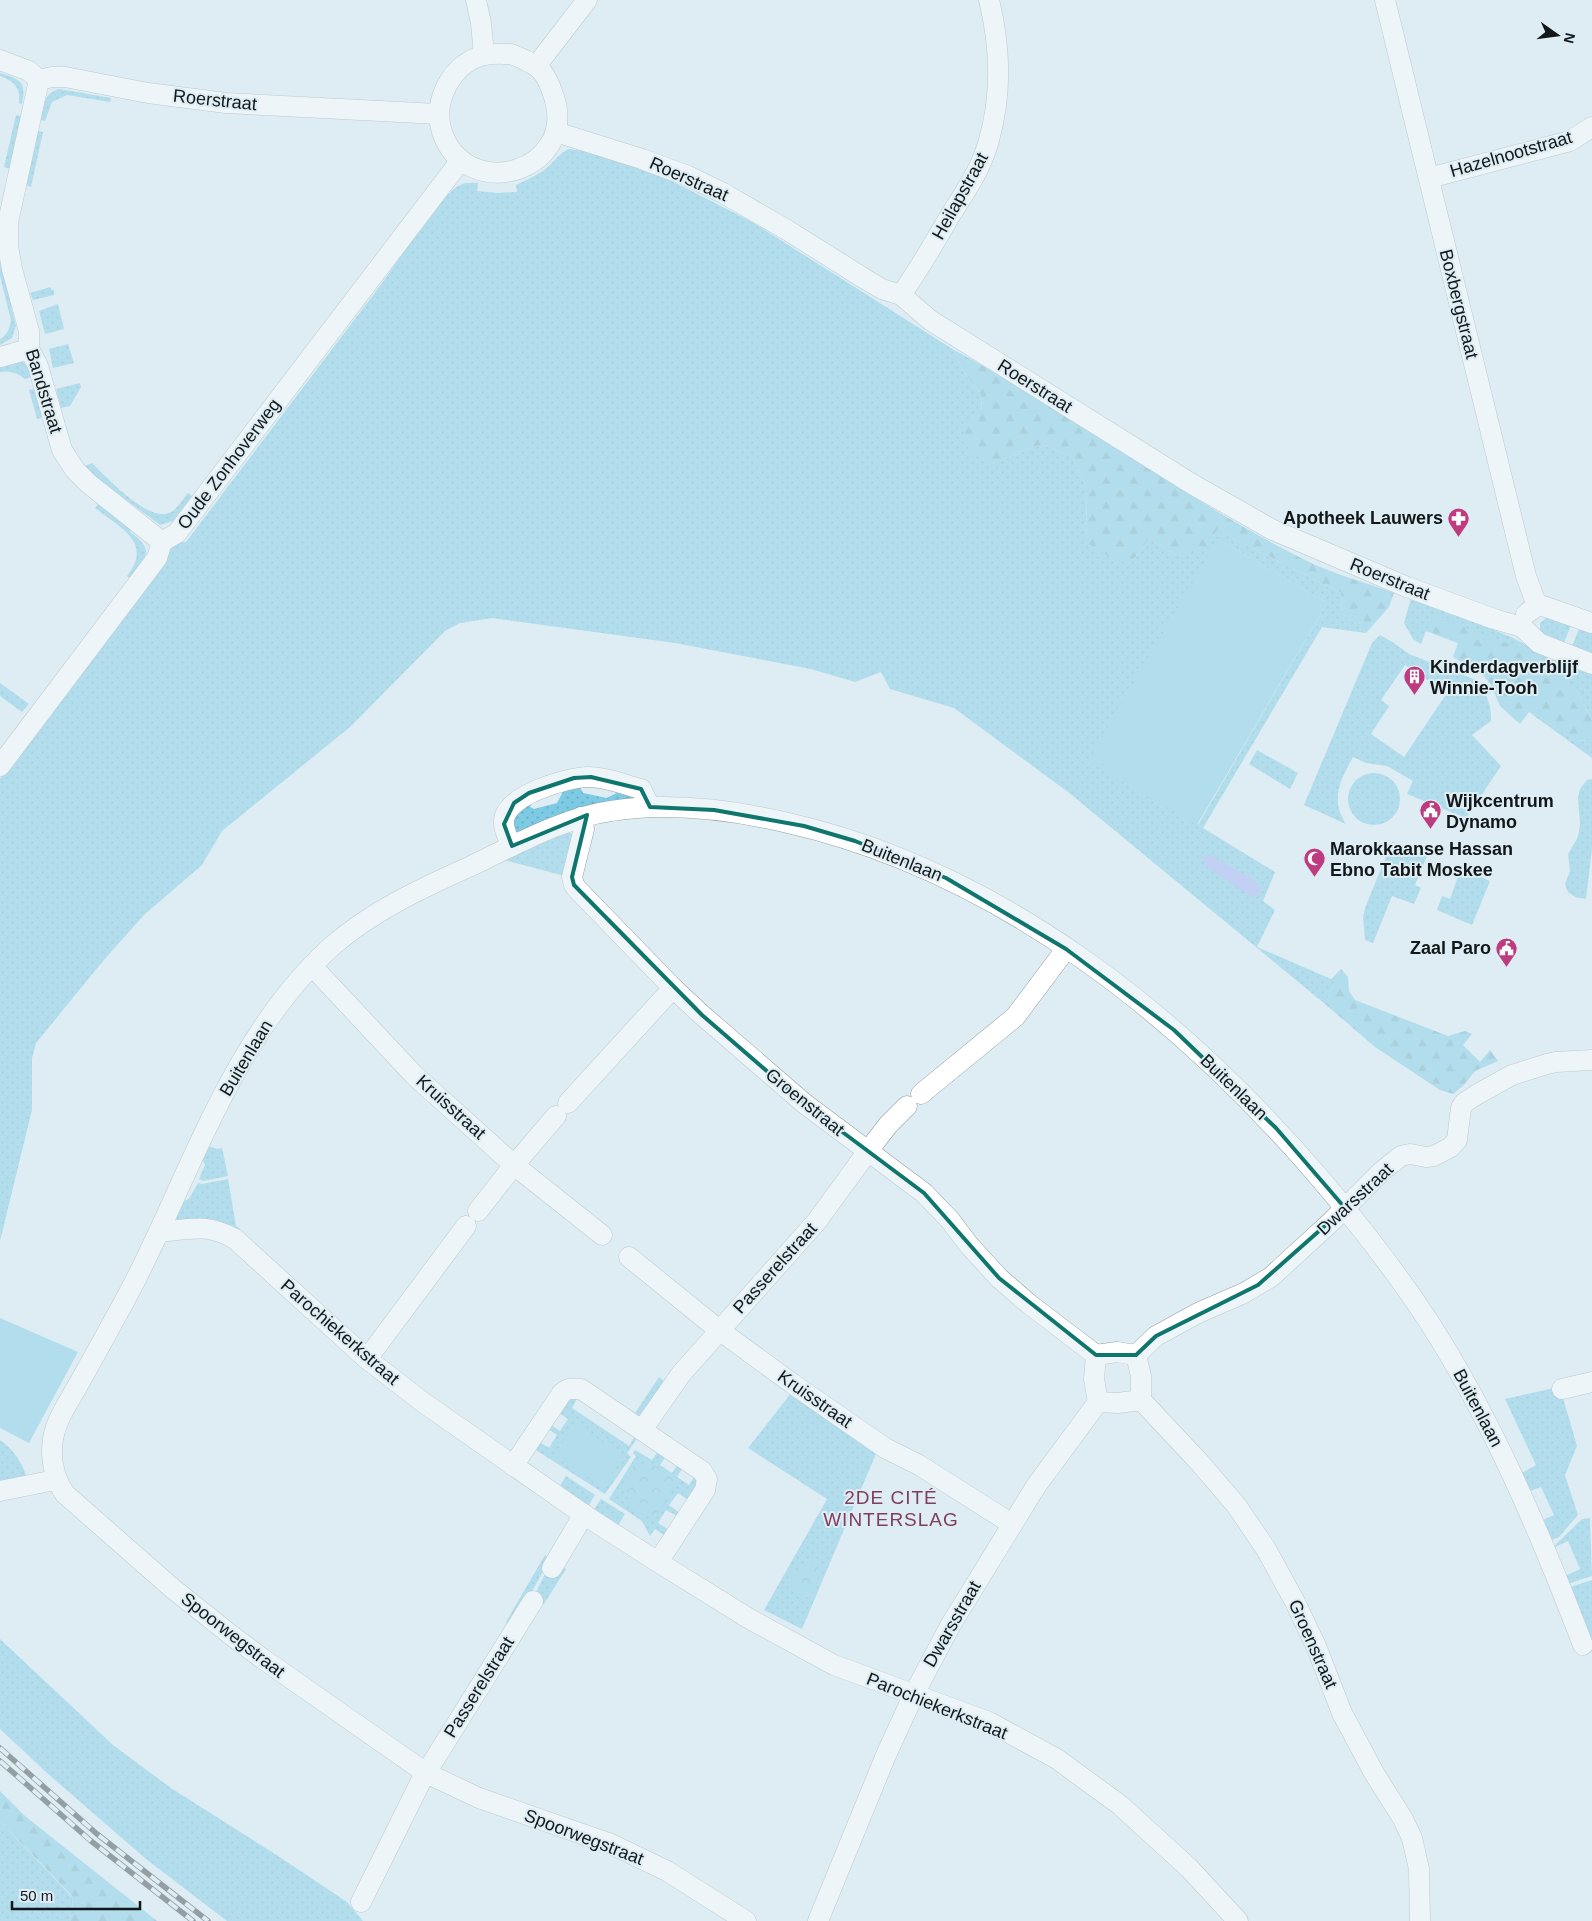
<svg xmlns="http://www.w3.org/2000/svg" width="1592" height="1921" font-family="Arial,sans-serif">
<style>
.grass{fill:url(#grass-dots);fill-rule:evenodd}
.forest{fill:url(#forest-firs)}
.park{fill:url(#park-crowns)}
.garden{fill:#7ccae4}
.water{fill:#9dadf4}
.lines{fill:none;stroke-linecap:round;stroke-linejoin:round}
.minor-casing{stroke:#919fa4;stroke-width:21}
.minor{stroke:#fff;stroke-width:20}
.rail-casing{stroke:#3b4245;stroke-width:5.5}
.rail{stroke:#deedf3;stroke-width:4;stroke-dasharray:11;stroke-linecap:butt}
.marked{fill:none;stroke:#0f766e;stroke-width:4;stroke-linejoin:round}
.labels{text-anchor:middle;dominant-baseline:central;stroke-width:4;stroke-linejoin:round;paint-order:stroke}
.street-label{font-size:18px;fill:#121719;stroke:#deedf3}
.poi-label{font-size:18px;font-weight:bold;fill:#121719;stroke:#deedf3;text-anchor:start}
.neighbourhood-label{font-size:19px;letter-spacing:1px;fill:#803d5c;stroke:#deedf3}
</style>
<defs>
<pattern id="grass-dots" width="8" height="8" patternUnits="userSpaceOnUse" patternTransform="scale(1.25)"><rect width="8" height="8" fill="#7ccae4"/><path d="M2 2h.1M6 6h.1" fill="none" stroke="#6aadc3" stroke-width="1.8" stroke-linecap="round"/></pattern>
<pattern id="forest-firs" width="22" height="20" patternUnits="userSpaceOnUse" patternTransform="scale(1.25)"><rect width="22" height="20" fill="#7ccae4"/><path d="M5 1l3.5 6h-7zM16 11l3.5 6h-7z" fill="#6aadc3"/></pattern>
<pattern id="park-crowns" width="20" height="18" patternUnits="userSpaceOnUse" patternTransform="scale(1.25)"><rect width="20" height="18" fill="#7ccae4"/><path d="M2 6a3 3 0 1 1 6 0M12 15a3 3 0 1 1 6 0" fill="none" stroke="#6aadc3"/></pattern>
</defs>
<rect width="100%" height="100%" fill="#deedf3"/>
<g class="grass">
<path d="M 0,73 C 20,79 27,82 22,104 L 19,103 C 21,88 14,81 0,76 Z"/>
<path d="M 59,89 L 111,98 L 110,102 L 67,95 L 52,102 L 45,121 L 40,120 C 43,107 44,93 59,89 Z"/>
<polygon points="16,115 24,117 12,169 4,167"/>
<polygon points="38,131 43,132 31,187 26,185"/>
<path d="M 569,149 L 589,152 L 630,163 L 668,179 L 752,222 L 954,350 L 963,371 L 981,395 L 982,413 L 992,464 L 1042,444 L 1073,458 L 1086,487 L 1087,543 L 1131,563 L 1149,539 L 1176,555 L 1217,530 L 1341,593 L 1342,613 L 1366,633 L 1322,627 L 1203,828 L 1275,872 L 1263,901 L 1275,910 L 1257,947 L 1331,979 L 1341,969 L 1325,1004 L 1068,792 L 954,708 L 890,689 L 881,672 L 855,682 L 811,669 L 675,643 L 492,618 L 460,623 L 445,631 L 350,727 L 222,831 L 202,865 L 144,915 L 103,961 L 36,1043 L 32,1058 L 32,1110 L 0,1241 L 0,779 L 163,564 L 167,550 L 174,543 L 186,542 L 383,282 L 445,192 L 449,194 C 457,184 465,182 478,183 L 477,191 L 497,193 L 517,192 L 516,185 C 529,179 541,174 551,164 C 557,158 560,153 569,149 ZM 1218,539 L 1327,603 L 1198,825 Z"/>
<path d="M 0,252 L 15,305 L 11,307 L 16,326 L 12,338 L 0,345 L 0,339 C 7,336 10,327 11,320 L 0,276 Z"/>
<polygon points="50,287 52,290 54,290 54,295 33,300 30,293"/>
<polygon points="58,304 64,329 45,334 39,311"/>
<polygon points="68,344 74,363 53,368 49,349"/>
<path d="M 19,360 C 27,364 30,368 34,376 L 25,379 C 18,373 9,370 0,372 L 0,362 Z"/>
<polygon points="80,383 81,387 70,406 61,408 56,389"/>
<polygon points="37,388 45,417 37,419 29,390"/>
<path d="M 92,463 C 106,477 148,522 169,513 C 177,510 182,500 188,493 L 192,496 L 173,521 L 160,525 L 96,477 L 85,466 Z"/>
<path d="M 100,502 L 133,528 L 130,532 C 156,551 146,556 130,578 L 127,576 C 154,542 119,527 95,508 Z"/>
<polygon points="1412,595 1513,638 1541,653 1589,671 1592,674 1592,716 1590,716 1566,671 1426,631 1421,644 1413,639 1404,623"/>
<polygon points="1546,618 1552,618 1571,625 1564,643 1545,636 1540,630 1540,623"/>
<polygon points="1581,624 1592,628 1592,660 1570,651"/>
<path d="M 1380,635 L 1394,643 L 1409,654 L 1476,680 C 1486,692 1492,705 1491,721 L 1472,735 L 1501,766 L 1466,818 L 1407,794 L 1413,781 L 1387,766 L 1366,763 L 1353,757 C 1340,781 1330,799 1346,824 L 1304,805 L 1372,643 ZM 1405,665 L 1447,693 L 1404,757 L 1371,734 L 1389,706 L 1381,700 Z"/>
<polygon points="0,683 29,704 22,712 0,696"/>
<polygon points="1529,712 1542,718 1575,740 1592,741 1592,758"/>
<polygon points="1257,750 1298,773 1290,789 1249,764"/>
<circle cx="1374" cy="799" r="26"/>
<polygon points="1592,779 1592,849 1586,899 1575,897 1568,892 1565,884 1570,871 1568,854 1578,837 1580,824 1578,797 1580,789 1587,780"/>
<polygon points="566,786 580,787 583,793 607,798 622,790 639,797 518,833 513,832 510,818 536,796 530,807 534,809 557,803"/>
<polygon points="566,833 571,833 575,838 565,876 504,860"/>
<polygon points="1392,842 1427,856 1415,885 1421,888 1414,904 1392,896 1373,943 1365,940 1363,917 1365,908"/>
<polygon points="1461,868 1490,881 1472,925 1437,910 1442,896 1450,899"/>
<polygon points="208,1146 218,1149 222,1148 228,1176 203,1181 199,1179 205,1165 202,1158"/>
<polygon points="228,1179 236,1226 240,1229 239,1231 177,1220 176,1215 182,1202 189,1199 198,1183 202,1184"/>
<polygon points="659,1377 665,1382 641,1422 622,1410 626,1407 635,1413"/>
<polygon points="1558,1387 1561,1391 1577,1446 1565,1475 1578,1515 1559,1537 1552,1540 1543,1520 1554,1515 1541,1487 1530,1491 1522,1473 1536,1465 1505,1399"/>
<polygon points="792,1392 878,1449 802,1629 764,1610 827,1499 748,1448"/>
<polygon points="579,1395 572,1408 629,1446 637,1433 640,1434 627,1453 631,1457 605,1494 531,1447 536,1440 549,1448 557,1435 545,1427 548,1423 560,1431 568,1419 556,1411 567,1396"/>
<path d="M 0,1440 C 13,1449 24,1464 27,1480 L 0,1484 Z"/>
<polygon points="660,1448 668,1453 660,1465 672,1473 680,1461 685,1464 677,1477 689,1485 697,1472 701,1479 690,1501 678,1493 669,1505 681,1514 679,1517 666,1510 658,1523 671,1531 667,1537 655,1529 650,1536 642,1521 609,1499 636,1456 633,1453 635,1450 652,1460"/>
<polygon points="566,1476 595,1495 587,1508 558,1489"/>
<polygon points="601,1499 625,1514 617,1527 593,1511"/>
<polygon points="1590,1518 1592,1576 1564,1585 1561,1578 1580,1569 1568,1541 1555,1547 1555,1545 1582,1519"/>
<polygon points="545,1555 549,1558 549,1560 529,1597 509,1628 506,1622"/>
<polygon points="561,1566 566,1569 544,1604 533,1598 548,1568"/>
<polygon points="1592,1580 1592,1642 1564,1589"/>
<polygon points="0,1639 113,1745 171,1788 275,1854 347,1902 363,1921 227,1921 146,1859 47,1773 0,1729"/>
<polygon points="0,1821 72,1897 73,1913 70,1921 0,1921"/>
</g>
<g class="forest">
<path d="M 954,350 C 1075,414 1183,499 1305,560 C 1332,574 1366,582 1394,593 L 1389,607 L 1366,633 L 1342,613 L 1341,593 L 1217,530 L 1206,547 L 1176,555 L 1149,539 L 1131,563 L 1111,558 L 1087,543 L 1086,487 L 1073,458 L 1042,444 L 992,464 L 970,452 L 963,427 L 982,413 L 981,395 L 963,371 Z"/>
<polygon points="1435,616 1551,660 1566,671 1590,716 1592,716 1592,741 1575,740 1542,718 1529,712 1520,724 1500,706 1491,685 1484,676 1453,657 1458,643 1426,631"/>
<polygon points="1341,969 1348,977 1349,991 1355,1000 1448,1036 1465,1031 1472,1034 1463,1045 1480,1062 1490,1050 1498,1061 1475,1071 1463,1086 1453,1094 1440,1090 1375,1047 1325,1004"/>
<polygon points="0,1791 25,1816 157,1921 70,1921 73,1913 72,1896 0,1821"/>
</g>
<g class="park">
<polygon points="651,1463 674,1480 669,1499 657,1515 639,1514 622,1489 634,1464"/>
<path d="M 811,1561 L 818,1566 L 819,1574 L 812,1596 L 809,1598 L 803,1596 L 789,1582 C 790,1568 799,1564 811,1561 Z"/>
</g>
<g class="garden">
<polygon points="1218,539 1327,603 1197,825 1088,761"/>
<polygon points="0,1318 78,1352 29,1443 0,1428"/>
<polygon points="574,1424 623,1456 603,1487 554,1456"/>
</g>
<polygon class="water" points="1208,854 1253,879 1261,887 1259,895 1250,896 1204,865 1204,858"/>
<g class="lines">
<defs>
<g id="minor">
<polyline points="476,0 481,23 484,55"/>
<polyline points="1385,0 1526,576 1537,606"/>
<path d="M 511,54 C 538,65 545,68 554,97 C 578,171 467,205 442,132 C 432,101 452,62 485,55 C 493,53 503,54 511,54 Z"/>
<polyline points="0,60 29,71 39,80 52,77 65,77 148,93 226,103 438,114"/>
<polyline points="537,65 587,0"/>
<polyline points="39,80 8,222 8,246 12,269 29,331 29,349 38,366 62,450 75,470 88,483 162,542"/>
<polyline points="556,132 642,159 688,176 723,193 787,230 865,279 882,289 901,295 930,320 1192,484 1273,530 1407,587 1494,619 1522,627"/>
<polyline points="1429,178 1570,141 1592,127"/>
<path d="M 901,295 C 919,269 935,242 951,214 C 966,191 982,167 989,140 C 1002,94 1000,45 989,0"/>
<polyline points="0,357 29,349"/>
<polyline points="1526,614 1537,606 1543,606 1592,623"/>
<polyline points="1522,627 1539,643 1592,664"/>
<polyline points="0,766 157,558 162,542 177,533 461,160"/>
<polyline points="581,817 584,829 572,877 574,885 578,890 673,988 702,1015 805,1104 924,1193 950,1220 968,1244 999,1278 1029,1304 1096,1355"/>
<path d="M 512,846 C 509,840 504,831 504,824 C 501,796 567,777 589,777 C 606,777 625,785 641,789 L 650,807"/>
<polyline points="312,966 414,1075 514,1165 602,1235"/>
<polyline points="921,1094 1015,1017 1066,949"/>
<polyline points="568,1103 673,988"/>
<polyline points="478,1211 514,1165 556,1116"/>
<path d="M 160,1232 C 190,1229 207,1223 235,1239 L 367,1359 L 424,1403 L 586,1516 L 658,1562 L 748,1618 L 834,1665 L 989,1722 L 1057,1759 L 1120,1805 L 1189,1868 L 1238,1921"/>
<polyline points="629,1257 719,1330 793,1384 885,1448 919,1465 1012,1524"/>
<polygon points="1117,1352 1136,1355 1141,1376 1141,1400 1118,1403 1098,1402 1094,1379 1096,1355"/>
<polyline points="1136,1355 1156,1336 1198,1313 1244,1293 1271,1277 1332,1221 1382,1171 1401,1156 1410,1154 1426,1157 1434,1156 1451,1147 1457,1140 1461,1108 1464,1103 1476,1095 1512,1075 1547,1064 1556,1062 1592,1060"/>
<polyline points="367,1359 466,1226"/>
<polyline points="1562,1389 1592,1382"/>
<polyline points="1141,1400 1200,1463 1236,1505 1266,1549 1295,1602 1316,1646 1342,1713 1374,1773 1403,1819 1412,1838 1419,1869 1420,1921"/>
<polyline points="642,1430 681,1374 817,1221 868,1151 888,1125 907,1106"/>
<polyline points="513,1466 562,1393 568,1389 581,1389 702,1471 707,1479 705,1490 658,1562"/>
<polyline points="0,1491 55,1480"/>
<polyline points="552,1568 584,1514"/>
<polyline points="361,1902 421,1781 533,1601"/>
<path d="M 746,1921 L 667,1871 L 611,1844 L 479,1798 L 426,1773 L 263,1659 L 231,1635 L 172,1588 L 65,1494 C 54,1478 50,1458 53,1439 C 56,1420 68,1403 77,1387 C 96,1353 115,1319 133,1285 C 192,1170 233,1036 331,947 C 372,911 422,888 471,866 C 513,846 565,817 611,811 C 668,802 727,809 784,822 C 999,870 1183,1017 1324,1183 C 1361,1227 1397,1273 1429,1322 C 1494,1423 1540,1533 1583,1645"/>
<polyline points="818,1921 886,1755 914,1694 950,1626 1036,1486 1098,1402"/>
</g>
</defs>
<use href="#minor" class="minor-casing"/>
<use href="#minor" class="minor"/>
<defs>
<g id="rail">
<polyline points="0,1748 97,1834 208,1921"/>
<polyline points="0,1761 91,1841 193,1921"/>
</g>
</defs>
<use href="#rail" class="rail-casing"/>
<use href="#rail" class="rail"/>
</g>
<path d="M0 0H1592V1921H0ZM 591,777 L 641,789 L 650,807 L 714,810 L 804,826 L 855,841 L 946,878 L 1066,949 L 1174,1030 L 1276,1128 L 1345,1208 L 1258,1285 L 1156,1336 L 1136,1355 L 1096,1355 L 999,1278 L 924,1193 L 805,1104 L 702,1015 L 574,885 L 572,877 L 587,815 L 512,846 L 504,824 L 514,803 L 529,793 L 574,778 Z" fill="#deedf3" fill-opacity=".55" fill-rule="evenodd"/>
<path class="marked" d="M 591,777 L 641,789 L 650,807 L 714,810 L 804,826 L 855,841 L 946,878 L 1066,949 L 1174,1030 L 1276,1128 L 1345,1208 L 1258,1285 L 1156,1336 L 1136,1355 L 1096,1355 L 999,1278 L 924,1193 L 805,1104 L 702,1015 L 574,885 L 572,877 L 587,815 L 512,846 L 504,824 L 514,803 L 529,793 L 574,778 Z"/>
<defs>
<symbol id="pharmacy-pin" viewBox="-11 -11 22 30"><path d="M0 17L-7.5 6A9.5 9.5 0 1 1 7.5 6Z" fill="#bf3b80" stroke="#deedf3"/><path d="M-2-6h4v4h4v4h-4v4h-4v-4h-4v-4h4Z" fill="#fff"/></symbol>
<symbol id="building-pin" viewBox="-11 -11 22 30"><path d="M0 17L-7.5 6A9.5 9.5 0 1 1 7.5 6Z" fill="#bf3b80" stroke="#deedf3"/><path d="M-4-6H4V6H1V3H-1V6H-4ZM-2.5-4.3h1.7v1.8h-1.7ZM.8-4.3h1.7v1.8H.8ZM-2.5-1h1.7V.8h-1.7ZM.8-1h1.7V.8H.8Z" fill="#fff"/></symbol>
<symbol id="civic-pin" viewBox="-11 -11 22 30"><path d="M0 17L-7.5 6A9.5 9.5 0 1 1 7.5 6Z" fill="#bf3b80" stroke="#deedf3"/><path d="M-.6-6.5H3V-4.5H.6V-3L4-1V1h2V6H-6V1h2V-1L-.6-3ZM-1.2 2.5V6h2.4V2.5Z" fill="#fff"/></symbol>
<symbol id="mosque-pin" viewBox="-11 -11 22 30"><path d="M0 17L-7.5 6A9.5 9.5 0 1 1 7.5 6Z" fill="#bf3b80" stroke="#deedf3"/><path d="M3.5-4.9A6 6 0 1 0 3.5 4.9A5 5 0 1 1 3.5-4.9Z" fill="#fff"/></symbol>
</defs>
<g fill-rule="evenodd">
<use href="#pharmacy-pin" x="1446" y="506" width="25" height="34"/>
<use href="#building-pin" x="1402" y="664" width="25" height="34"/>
<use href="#civic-pin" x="1418" y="798" width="25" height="34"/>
<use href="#mosque-pin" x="1302" y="846" width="25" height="34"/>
<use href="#civic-pin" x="1494" y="936" width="25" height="34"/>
</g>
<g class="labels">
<g class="street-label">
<text transform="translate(215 100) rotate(6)">Roerstraat</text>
<text transform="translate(1511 154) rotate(-16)">Hazelnootstraat</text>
<text transform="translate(689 179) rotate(24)">Roerstraat</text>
<text transform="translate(960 196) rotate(-61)">Heilapstraat</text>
<text transform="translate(1459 304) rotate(76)">Boxbergstraat</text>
<text transform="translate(1035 386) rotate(32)">Roerstraat</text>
<text transform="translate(44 391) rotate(73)">Bandstraat</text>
<text transform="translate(229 464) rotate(-53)">Oude Zonhoverweg</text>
<text transform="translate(1390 579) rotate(22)">Roerstraat</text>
<text transform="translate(902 860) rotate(22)">Buitenlaan</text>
<text transform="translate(246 1058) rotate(-59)">Buitenlaan</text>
<text transform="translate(1234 1087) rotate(44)">Buitenlaan</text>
<text transform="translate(805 1102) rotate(39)">Groenstraat</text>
<text transform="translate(451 1107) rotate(42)">Kruisstraat</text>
<text transform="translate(1355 1199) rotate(-43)">Dwarsstraat</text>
<text transform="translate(775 1268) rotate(-48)">Passerelstraat</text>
<text transform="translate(340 1332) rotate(41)">Parochiekerkstraat</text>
<text transform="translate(815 1399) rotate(35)">Kruisstraat</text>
<text transform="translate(1478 1408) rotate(62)">Buitenlaan</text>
<text transform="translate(952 1624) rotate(-60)">Dwarsstraat</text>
<text transform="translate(233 1635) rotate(38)">Spoorwegstraat</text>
<text transform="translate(1313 1644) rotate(66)">Groenstraat</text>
<text transform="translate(479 1687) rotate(-58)">Passerelstraat</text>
<text transform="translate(937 1706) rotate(22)">Parochiekerkstraat</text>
<text transform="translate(584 1837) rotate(21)">Spoorwegstraat</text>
</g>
<g class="poi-label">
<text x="1443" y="518" text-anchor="end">Apotheek Lauwers</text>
<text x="1430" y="667">Kinderdagverblijf<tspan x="1430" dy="21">Winnie-Tooh</tspan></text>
<text x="1446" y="801">Wijkcentrum<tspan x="1446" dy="21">Dynamo</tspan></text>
<text x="1330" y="849">Marokkaanse Hassan<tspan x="1330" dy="21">Ebno Tabit Moskee</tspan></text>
<text x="1491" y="948" text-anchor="end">Zaal Paro</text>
</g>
<g class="neighbourhood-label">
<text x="891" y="1497">2DE CITÉ<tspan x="891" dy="22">WINTERSLAG</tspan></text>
</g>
</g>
<g transform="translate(1557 35) rotate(104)" stroke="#deedf3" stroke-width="4" paint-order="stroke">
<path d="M0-4L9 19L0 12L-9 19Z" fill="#121719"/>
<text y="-8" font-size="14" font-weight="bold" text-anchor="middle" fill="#121719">N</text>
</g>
<path d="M12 1901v8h128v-8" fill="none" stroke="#121719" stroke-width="2.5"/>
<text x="20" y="1901" font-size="15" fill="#121719" stroke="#deedf3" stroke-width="4" paint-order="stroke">50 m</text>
</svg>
